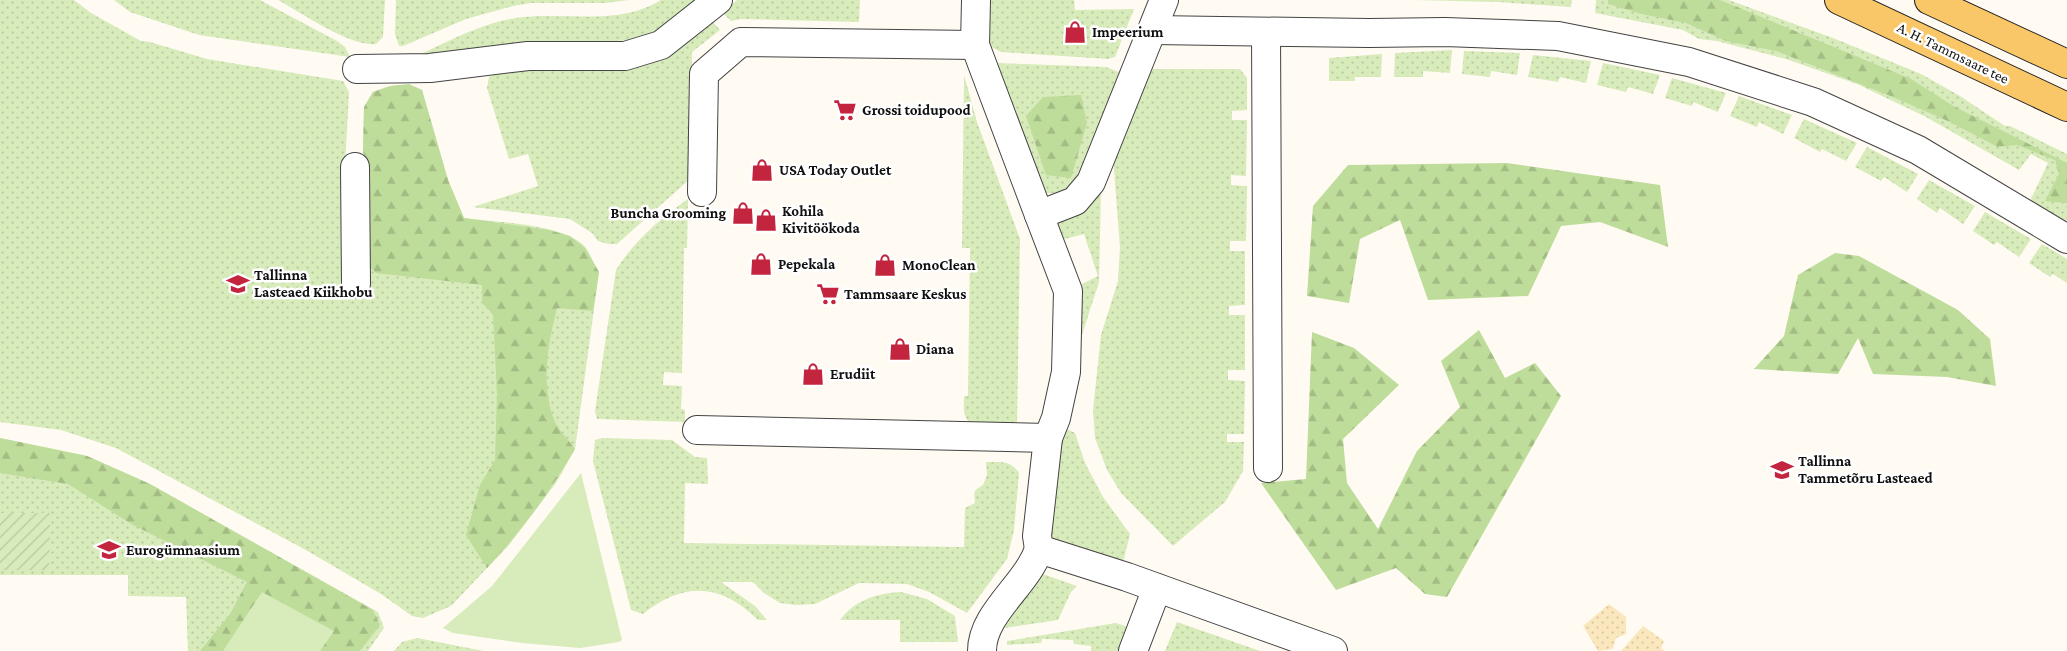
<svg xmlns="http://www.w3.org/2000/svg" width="2067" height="651" font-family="'Crimson Pro',serif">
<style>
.grass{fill:url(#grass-dots)}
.forest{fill:url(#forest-firs)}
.sand{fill:url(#sand-dots)}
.park{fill:#d8ebbb}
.garden{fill:url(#garden-furrows)}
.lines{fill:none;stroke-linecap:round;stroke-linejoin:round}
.street-casing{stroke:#434343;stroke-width:30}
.primary-casing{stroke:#212121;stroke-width:30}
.street{stroke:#fff;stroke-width:28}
.primary{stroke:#fac768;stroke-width:28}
.labels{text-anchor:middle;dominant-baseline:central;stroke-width:5;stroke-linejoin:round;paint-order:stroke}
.poi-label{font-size:15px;font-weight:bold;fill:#101010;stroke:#fff;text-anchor:start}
.street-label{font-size:15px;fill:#101010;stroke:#fff}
</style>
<defs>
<pattern id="grass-dots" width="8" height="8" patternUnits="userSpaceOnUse" patternTransform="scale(1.25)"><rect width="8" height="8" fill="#d8ebbb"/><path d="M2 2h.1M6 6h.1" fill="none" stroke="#b8c8a0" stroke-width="1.8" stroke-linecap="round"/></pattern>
<pattern id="forest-firs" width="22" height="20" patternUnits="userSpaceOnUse" patternTransform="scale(1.25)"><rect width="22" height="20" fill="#bedc9a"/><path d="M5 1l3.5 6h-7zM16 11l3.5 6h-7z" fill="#a2bc84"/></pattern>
<pattern id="sand-dots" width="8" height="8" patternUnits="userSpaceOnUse" patternTransform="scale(1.25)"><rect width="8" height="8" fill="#fbe7be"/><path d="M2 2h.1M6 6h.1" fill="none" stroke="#d6c5a2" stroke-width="1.8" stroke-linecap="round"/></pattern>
<pattern id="garden-furrows" width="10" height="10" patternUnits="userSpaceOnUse" patternTransform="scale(1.25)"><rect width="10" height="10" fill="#d8ebbb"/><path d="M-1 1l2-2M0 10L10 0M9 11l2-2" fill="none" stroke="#b8c8a0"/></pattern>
</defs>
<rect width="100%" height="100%" fill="#fffbf2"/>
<g class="grass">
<path d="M 0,0 L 74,0 L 91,13 L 141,41 L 150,42 L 207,59 L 343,81 L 349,92 L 345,167 L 366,167 L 363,152 L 364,107 L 373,92 C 391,85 404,82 422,90 L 448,180 L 464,218 C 493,222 568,224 586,248 C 591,255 594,265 599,272 L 575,449 L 556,483 L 509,545 L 451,606 L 423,618 L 412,616 L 381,594 L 304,549 L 116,448 L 61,430 L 0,422 Z"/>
<polygon points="114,0 260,0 337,41 345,47 350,57 199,35 130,12"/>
<path d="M 278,0 L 385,0 L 383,37 L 376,44 C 350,47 302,13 278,0 Z"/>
<polygon points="396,0 629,0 605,3 531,3 513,6 466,19 403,46 399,46 395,34"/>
<path d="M 661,0 L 694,0 L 697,3 L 661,31 L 636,40 L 492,46 L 425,57 L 423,53 C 453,39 483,23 516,18 C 563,11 618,27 661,0 Z"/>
<polygon points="737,0 860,0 859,22 741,19 731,21 722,12"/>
<polygon points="990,0 1074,0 1075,10 1134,9 1115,57 1108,59 1001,52 988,45"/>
<polygon points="1415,0 1572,0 1571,7 1498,2"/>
<polygon points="1596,0 1729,0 1833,38 1921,74 1960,96 2005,126 2010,126 2067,154 2067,220 2065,222 2029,203 2048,163 2031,154 2019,170 1926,117 1857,84 1786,59 1717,41 1699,39 1683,30 1595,13"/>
<polygon points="712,21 720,30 692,52 691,178 617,244 608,244 598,241 592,233 570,219 473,207 538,186 528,154 509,159 487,88 489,77 505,69 524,67"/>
<polygon points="1452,50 1450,73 1423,71 1423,77 1394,77 1395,53"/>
<polygon points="1464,51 1520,53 1517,75 1491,71 1490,77 1462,74"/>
<polygon points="1382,54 1381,77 1355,77 1355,81 1329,81 1329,58"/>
<polygon points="1533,55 1591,61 1586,83 1560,77 1558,82 1528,77"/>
<polygon points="994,63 1106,67 1119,72 1078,179 1060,194 1046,193 1042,188"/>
<polygon points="1603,63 1660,75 1653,94 1628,87 1626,92 1597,85"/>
<polygon points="1149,69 1240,69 1247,78 1247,110 1232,111 1232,120 1247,120 1246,176 1231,175 1231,185 1247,186 1246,241 1230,241 1230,251 1245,251 1245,305 1229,306 1229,315 1245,315 1245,370 1228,370 1228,380 1245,381 1244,434 1227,434 1227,442 1244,442 1243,471 1225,502 1173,546 1121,493 1107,470 1095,438 1093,410 1101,335 1118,281 1120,247 1113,157"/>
<path d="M 964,75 L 977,122 L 1020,239 L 1017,427 L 972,424 C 962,418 964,407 964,396 L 968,396 L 970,248 L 962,248 Z"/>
<polygon points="1672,78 1726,93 1718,112 1693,102 1692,106 1665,98"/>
<polygon points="1739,96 1792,115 1783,134 1759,122 1757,127 1730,116"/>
<polygon points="1804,119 1857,143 1846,161 1822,149 1820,152 1794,138"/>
<polygon points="1867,147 1918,174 1907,192 1884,177 1881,181 1855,167"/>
<polygon points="1929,180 1975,206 1963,224 1940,208 1937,213 1917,199"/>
<polygon points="1101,189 1099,282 1081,338 1082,284 1098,276 1084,234 1065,239 1059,236 1056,229 1058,222 1090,205"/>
<path d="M 688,199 L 687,248 L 684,248 L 682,373 L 664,372 L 663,385 L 682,386 L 681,409 L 685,410 L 685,422 L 597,419 L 595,411 L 616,270 C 635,240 659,220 688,199 Z"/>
<polygon points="1985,212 2031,239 2019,257 1997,242 1994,245 1973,231"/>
<polygon points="2042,244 2067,259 2067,283 2053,274 2050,277 2029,263"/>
<polygon points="1063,427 1075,433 1085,463 1103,497 1130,534 1123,563 1059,544 1050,537"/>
<polygon points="0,438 87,456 150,484 378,612 384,628 368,651 188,651 186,597 128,596 128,575 0,575"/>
<path d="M 602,438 L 672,440 L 695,457 L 707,458 L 708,484 L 685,483 L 684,543 L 964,547 L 965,508 L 975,503 C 974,489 973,492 983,485 L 987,475 L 986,462 C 1000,462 1011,460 1019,473 L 1014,530 L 1007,559 L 967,613 L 929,592 L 907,584 L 859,583 L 815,604 L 797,605 L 780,603 L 764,593 L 753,582 L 721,582 L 755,606 L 767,620 L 758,620 C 721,583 684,581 643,614 L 631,610 L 593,461 L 595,440 Z"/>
<polygon points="1040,573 1077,586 1071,592 1058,620 997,629"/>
<path d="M 901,592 L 927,599 L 955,616 L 958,642 L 900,642 L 900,620 L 840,620 C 855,600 877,593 901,592 Z"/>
<polygon points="1177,622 1260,651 1165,651"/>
<polygon points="1116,623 1128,627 1120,651 1091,651 1091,646 1074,644 1073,640 1042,639 1041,643 1007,645 1007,641"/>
<polygon points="417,638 484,651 394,651 402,642"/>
</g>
<g class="forest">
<polygon points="1608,0 1720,0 1911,79 1955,107 2067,163 2067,203 2045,201 2059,174 2055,160 2017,145 1998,147 1950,122 1893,97 1776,51 1726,41 1686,23 1642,14 1608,4"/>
<path d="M 409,84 L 422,90 L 448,180 L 464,218 L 549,230 L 570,236 L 585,248 L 599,272 L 593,311 L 557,308 C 548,343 541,382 553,417 C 556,428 568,439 575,449 C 550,492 521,532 487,568 L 466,535 L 480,485 L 495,460 L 497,394 L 493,314 L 482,303 L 482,285 L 376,273 L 369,266 L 365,158 L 363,152 L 364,107 L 373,92 L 390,86 Z"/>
<polygon points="1081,95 1087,123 1071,178 1046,175 1026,116 1043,97"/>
<polygon points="1507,163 1660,185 1668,247 1600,222 1561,226 1528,296 1428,300 1400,220 1360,239 1349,303 1307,296 1313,206 1348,165"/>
<polygon points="1835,253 1859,256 1958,310 1990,339 1996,386 1947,377 1873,374 1858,338 1838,374 1754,369 1784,336 1798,275"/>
<polygon points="1479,330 1505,378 1535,363 1561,396 1447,597 1425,594 1396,568 1336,590 1261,483 1306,479 1312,332 1354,348 1399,385 1343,439 1347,483 1378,529 1417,451 1460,407 1441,361"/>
<polygon points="0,438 87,456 150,484 373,610 380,625 360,651 200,651 230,614 247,582 133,525 68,484 0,473"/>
</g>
<g class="sand">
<polygon points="1609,604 1626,617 1626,634 1616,638 1613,649 1598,651 1583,626"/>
<polygon points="1643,626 1664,641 1661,648 1665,651 1621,651"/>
</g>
<g class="park">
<polygon points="581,473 622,640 619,642 580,648 522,643 453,633 443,628 492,586"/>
<polygon points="262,592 334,631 320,651 223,651"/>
</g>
<polygon class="garden" points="0,513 50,513 49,570 0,570"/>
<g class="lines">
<defs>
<g id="street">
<polyline points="976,0 975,45 1039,215"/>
<polyline points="1164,0 1091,182 1075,201 1039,215 1068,291 1066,372 1056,418 1048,438 1037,536 1039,549 1127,577 1333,651"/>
<polyline points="1153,30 1369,33 1445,32 1558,36 1689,62 1813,102 1918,150 2067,239"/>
<polyline points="1266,32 1268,468"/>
<polyline points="357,69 430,68 528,56 625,56 661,45 718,0"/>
<polyline points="355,167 356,284"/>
<polyline points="702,192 704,74 741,42 975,45"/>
<polyline points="697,430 1048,438"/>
<path d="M 982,651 C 982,613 1027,585 1039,549"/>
<polyline points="1133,651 1157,588"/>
</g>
<g id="primary">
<polyline points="1839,0 2067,107"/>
<polyline points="1929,0 2067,64"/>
</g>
</defs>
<use href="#street" class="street-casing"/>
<use href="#primary" class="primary-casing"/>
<use href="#street" class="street"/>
<use href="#primary" class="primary"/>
</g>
<defs>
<symbol id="shop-bare" viewBox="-9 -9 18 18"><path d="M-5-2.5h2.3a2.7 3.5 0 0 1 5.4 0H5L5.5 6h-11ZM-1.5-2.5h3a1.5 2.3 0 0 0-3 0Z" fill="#c2253d" stroke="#fff" stroke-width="2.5" paint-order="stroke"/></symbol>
<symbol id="supermarket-bare" viewBox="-9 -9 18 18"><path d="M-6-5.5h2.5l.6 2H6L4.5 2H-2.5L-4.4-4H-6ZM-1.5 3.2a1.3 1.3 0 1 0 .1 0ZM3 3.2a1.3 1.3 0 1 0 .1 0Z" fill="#c2253d" stroke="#fff" stroke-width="2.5" paint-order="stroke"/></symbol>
<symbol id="school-bare" viewBox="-9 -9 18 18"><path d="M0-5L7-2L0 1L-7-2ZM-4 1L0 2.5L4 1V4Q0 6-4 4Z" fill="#c2253d" stroke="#fff" stroke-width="2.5" paint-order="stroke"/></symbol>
</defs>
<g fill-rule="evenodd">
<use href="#shop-bare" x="1059" y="16" width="32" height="32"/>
<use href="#supermarket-bare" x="829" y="94" width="32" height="32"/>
<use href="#shop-bare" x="746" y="154" width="32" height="32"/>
<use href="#shop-bare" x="727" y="197" width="32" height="32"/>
<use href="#shop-bare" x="750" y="204" width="32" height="32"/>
<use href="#shop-bare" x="745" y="248" width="32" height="32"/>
<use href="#shop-bare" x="869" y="249" width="32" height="32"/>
<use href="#school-bare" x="222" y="268" width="32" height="32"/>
<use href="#supermarket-bare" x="812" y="278" width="32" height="32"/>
<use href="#shop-bare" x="884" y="333" width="32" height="32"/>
<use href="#shop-bare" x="797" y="358" width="32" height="32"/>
<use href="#school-bare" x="1766" y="454" width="32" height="32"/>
<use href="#school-bare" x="93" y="534" width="32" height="32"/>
</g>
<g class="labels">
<g class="poi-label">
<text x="1092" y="32">Impeerium</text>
<text x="862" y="110">Grossi toidupood</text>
<text x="779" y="170">USA Today Outlet</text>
<text x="782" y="211">Kohila<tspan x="782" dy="17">Kivitöökoda</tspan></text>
<text x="726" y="213" text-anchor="end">Buncha Grooming</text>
<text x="778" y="264">Pepekala</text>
<text x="902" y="265">MonoClean</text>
<text x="254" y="275">Tallinna<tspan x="254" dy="17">Lasteaed Kiikhobu</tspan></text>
<text x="844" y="294">Tammsaare Keskus</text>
<text x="916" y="349">Diana</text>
<text x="830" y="374">Erudiit</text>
<text x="1798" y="461">Tallinna<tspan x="1798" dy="17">Tammetõru Lasteaed</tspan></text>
<text x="126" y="550">Eurogümnaasium</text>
</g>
<g class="street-label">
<text transform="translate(1953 53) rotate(26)">A. H. Tammsaare tee</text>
</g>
</g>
</svg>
